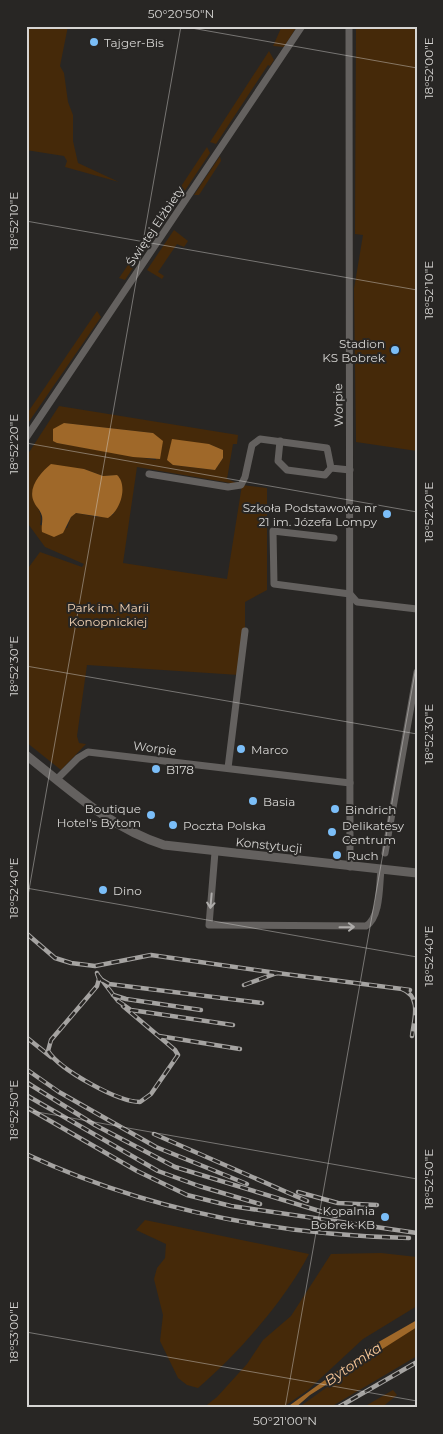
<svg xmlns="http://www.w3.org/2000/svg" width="443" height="1434" font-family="Montserrat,sans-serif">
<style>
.green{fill:#452909;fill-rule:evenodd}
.water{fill:#9f6829}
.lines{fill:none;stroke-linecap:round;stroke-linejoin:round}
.minor{stroke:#64615f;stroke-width:7}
.tertiary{stroke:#64615f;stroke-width:9}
.rail-casing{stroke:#a5a3a1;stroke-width:4.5}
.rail{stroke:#282624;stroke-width:2.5;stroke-dasharray:8;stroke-linecap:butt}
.oneway{stroke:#aeacaa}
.ticks{fill:none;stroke:#d6d5d3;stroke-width:1;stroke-opacity:0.45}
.poi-dot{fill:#7bbef8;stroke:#282624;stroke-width:2}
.labels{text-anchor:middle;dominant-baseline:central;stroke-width:4;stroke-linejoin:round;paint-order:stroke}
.poi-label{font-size:12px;fill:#d6d5d3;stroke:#282624;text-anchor:start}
.street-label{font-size:12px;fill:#d6d5d3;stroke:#282624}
.park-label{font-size:12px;fill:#f5d5b6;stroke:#282624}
.water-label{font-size:14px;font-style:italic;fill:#f8c89a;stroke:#282624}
.neatline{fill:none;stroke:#d6d5d3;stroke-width:2}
.ticks-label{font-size:12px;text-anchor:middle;fill:#d6d5d3}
</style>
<rect width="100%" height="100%" fill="#282624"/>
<g class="green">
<polygon points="26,26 68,26 60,66 64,73 68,102 73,115 73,141 78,163 119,182 65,167 67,161 64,156 26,150"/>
<polygon points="282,26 297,26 284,47 273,46"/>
<polygon points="356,26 417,26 417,451 356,442 354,289 363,235 355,234"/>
<polygon points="269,51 274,60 270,66 268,65 216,144 210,142"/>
<polygon points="207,147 210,153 184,192 178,191"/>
<polygon points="220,156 221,161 199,195 194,195"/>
<polygon points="174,230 188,241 184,247 177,244 158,272 164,276 162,279 147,270"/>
<polygon points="137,252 141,256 125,280 119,278"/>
<polygon points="97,311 101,317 26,426 26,415"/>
<path d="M 59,406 L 238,435 L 237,444 L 233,444 L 227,479 L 242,485 L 267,488 L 267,590 L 245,602 L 245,631 L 239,675 L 87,665 L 77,736 L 79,743 L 86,744 L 61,770 L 26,742 L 26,571 L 40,552 L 82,567 L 84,564 L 45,547 L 26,521 L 26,457 ZM 64,423 L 153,433 L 156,460 L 57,443 ZM 209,444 L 223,450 L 223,458 L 215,470 L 173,465 ZM 137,467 L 242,485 L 227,579 L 123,563 ZM 84,469 L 103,476 L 117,475 L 122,492 L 113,515 L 97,517 L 76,513 L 71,517 L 67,528 L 40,525 C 44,512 34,505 32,493 Z"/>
<path d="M 145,1220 L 309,1254 C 285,1300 238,1354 198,1388 L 187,1385 L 178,1378 L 160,1341 L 163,1315 L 154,1279 L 157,1268 L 165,1258 L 166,1244 L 136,1230 Z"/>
<polygon points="381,1253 417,1257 417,1306 363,1339 308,1390 282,1408 203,1408 217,1397 247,1364 263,1340 291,1316 331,1254"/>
<polygon points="417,1327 417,1356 329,1408 298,1408 388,1343"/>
<polygon points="393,1390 397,1395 381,1408 362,1408"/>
</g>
<g class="water">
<polygon points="64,423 153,433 163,441 160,459 133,457 57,443 53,441 53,429"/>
<polygon points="172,439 209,444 223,450 223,458 215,470 173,465 167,460"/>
<path d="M 51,464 L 84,469 L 103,476 L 117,475 C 128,485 121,510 108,518 L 76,513 L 71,517 L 63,533 L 54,537 L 42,532 C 41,526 43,521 42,516 C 40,509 36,507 34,502 C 27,488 41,472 51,464 Z"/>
<polygon points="417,1320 417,1327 310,1395 295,1408 286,1408 375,1344"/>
</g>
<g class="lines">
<g class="minor">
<polyline points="349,26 350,867"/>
<polyline points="26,438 302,26"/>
<polyline points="280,441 278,461 287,470 325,475 331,468"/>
<polyline points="149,474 228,487 241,485 245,477 252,445 260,439 327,448 331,468 350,470"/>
<polyline points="334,538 273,531 274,584 350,594 357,602 417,609"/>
<polyline points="228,768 245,631"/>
<polyline points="57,779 78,758 88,752 350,783"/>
<path d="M 215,852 L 209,925 L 366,926 C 381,917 379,885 381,870"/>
<polyline points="385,853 417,672"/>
</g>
<path class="tertiary" d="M 26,755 C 69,789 110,828 164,845 L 417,873"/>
<defs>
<g id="rail">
<polyline points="26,933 55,958 71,963 95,966 151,955 277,973"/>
<path d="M 97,973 L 99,979 L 97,986 L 51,1040 L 48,1051 C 60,1070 118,1102 140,1102 L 151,1094 L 178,1055 L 175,1050 L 123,1006"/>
<polyline points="98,975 118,1001 131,1010 233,1025"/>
<polyline points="102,980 109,984 262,1003"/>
<polyline points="244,985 277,973 410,990"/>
<path d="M 402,989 C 422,997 414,1019 412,1036"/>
<polyline points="113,995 126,999 201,1010"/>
<polyline points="159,1036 240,1049"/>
<polyline points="26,1037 51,1057"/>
<polyline points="26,1069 59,1092 156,1147 247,1184"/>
<polyline points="26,1082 95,1125 175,1167 336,1216"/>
<polyline points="26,1095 158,1171 199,1186 260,1204"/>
<polyline points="26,1107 137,1171 187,1195 231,1206 417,1233"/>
<polyline points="154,1134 307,1201"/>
<path d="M 26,1154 C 148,1211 276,1235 409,1238"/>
<polyline points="298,1192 338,1203 377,1205"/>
<polyline points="337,1408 417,1362"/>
</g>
</defs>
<use href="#rail" class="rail-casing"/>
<use href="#rail" class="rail"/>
</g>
<defs><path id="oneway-shaft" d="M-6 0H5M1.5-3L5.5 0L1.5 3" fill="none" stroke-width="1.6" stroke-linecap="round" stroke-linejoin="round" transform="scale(1.25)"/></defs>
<g class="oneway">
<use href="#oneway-shaft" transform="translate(211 901) rotate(95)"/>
<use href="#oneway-shaft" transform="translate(347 927) rotate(-1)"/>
</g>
<path class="ticks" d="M 180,26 L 417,68M 26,221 L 417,290M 26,443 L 417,512M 26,666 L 417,734M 26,888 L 417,957M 26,907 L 181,26M 26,1110 L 417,1179M 26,1332 L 417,1401M 285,1408 L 417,661"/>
<g class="poi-dot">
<circle cx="94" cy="42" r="5"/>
<circle cx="395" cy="350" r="5"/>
<circle cx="387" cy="514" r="5"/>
<circle cx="241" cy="749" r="5"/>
<circle cx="156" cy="769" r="5"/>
<circle cx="253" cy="801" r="5"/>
<circle cx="335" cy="809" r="5"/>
<circle cx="151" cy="815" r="5"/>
<circle cx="173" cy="825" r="5"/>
<circle cx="332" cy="832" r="5"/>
<circle cx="337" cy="855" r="5"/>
<circle cx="103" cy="890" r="5"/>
<circle cx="385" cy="1217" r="5"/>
</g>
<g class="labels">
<g class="poi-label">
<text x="104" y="42">Tajger-Bis</text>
<text x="385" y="343" text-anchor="end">Stadion<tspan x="385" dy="14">KS Bobrek</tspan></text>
<text x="377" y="507" text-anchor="end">Szkoła Podstawowa nr<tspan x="377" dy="14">21 im. Józefa Lompy</tspan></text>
<text x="251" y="749">Marco</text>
<text x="166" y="769">B178</text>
<text x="263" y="801">Basia</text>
<text x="141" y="808" text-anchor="end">Boutique<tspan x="141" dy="14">Hotel's Bytom</tspan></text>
<text x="345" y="809">Bindrich</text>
<text x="183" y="825">Poczta Polska</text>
<text x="342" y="825">Delikatesy<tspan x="342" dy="14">Centrum</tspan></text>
<text x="347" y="855">Ruch</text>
<text x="113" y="890">Dino</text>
<text x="375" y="1210" text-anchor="end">Kopalnia<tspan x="375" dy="14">Bobrek KB</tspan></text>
</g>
<g class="street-label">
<text transform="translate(155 226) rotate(-56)">Świętej Elżbiety</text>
<text transform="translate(338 405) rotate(-91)">Worpie</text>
<text transform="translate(155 748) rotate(7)">Worpie</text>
<text transform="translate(269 845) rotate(6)">Konstytucji</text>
</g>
<g class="park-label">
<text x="108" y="607">Park im. Marii<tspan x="108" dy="14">Konopnickiej</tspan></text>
</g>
<g class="water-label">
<text transform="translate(353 1364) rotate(-34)">Bytomka</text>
</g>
</g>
<rect width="443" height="1434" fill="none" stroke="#282624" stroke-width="55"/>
<rect x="28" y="28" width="388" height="1378" class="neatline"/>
<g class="ticks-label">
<text x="181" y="18">50°20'50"N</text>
<text transform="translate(429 68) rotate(-90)" y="4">18°52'00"E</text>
<text transform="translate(14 221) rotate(-90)" y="4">18°52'10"E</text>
<text transform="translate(429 290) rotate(-90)" y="4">18°52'10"E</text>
<text transform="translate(14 444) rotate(-90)" y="4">18°52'20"E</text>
<text transform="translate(429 512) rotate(-90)" y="4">18°52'20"E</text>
<text transform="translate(14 666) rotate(-90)" y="4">18°52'30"E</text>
<text transform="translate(429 734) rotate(-90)" y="4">18°52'30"E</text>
<text transform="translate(14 888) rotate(-90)" y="4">18°52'40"E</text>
<text transform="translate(429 956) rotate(-90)" y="4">18°52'40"E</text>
<text transform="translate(14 1110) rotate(-90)" y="4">18°52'50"E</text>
<text transform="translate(429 1179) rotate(-90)" y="4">18°52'50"E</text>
<text transform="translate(14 1332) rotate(-90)" y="4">18°53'00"E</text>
<text x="285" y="1425">50°21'00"N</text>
</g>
</svg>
